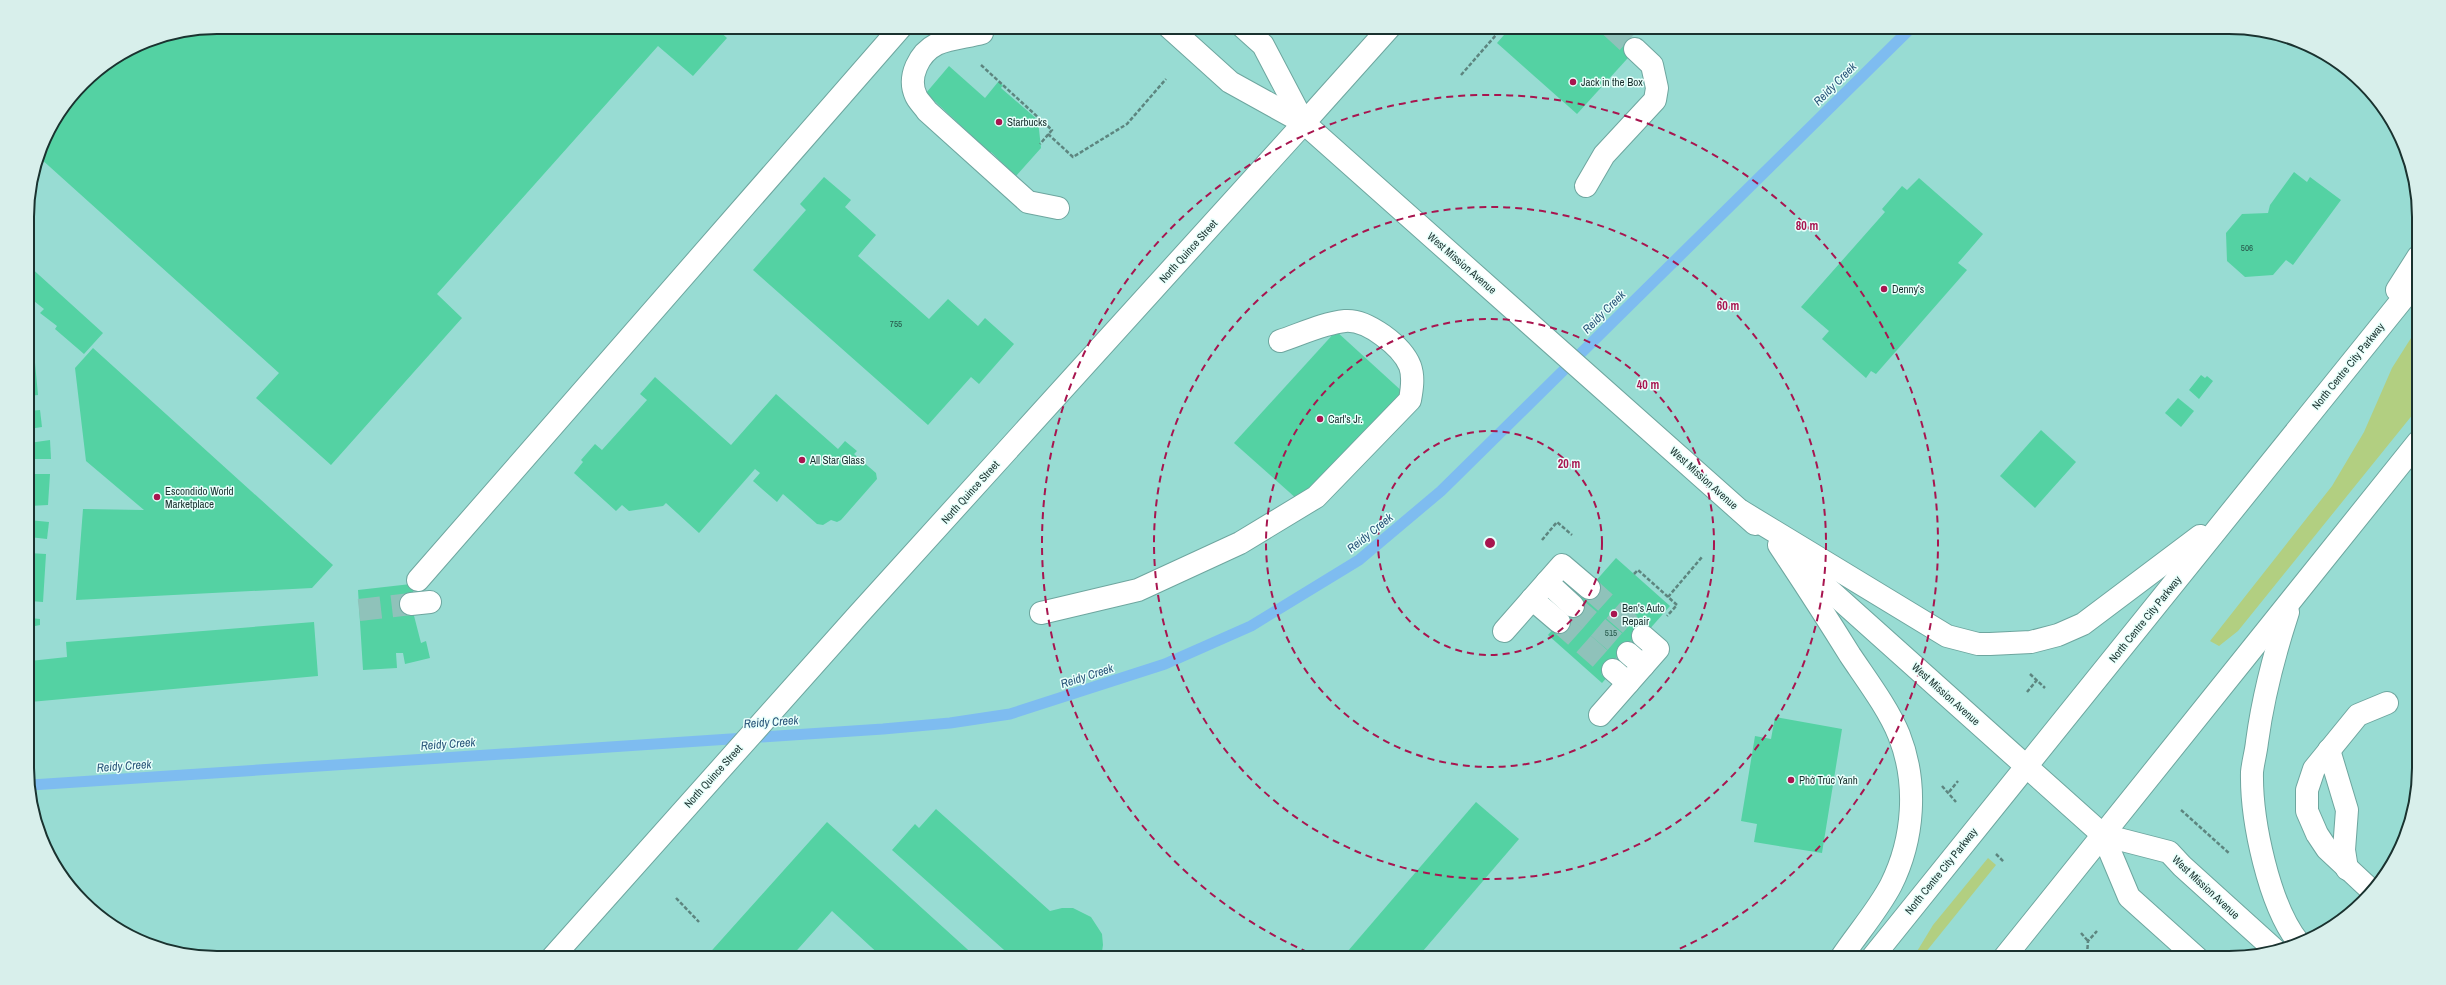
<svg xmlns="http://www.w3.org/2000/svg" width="2446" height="985" font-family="'Archivo Narrow',sans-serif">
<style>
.built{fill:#98dcd3}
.green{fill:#b2cf81}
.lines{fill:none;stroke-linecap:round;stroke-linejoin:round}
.stream{stroke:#7ebcf0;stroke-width:11}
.building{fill:#54d2a3}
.minor-tunnel{stroke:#8fc2ba;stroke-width:22;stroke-dasharray:22 11;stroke-linecap:butt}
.minor-casing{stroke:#6ea69f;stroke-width:24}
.major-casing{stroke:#6ea69f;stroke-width:24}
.highway-casing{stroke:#6ea69f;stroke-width:24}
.path{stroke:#5d857f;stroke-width:2.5;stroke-dasharray:4 2;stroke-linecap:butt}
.minor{stroke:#fff;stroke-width:22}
.major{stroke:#fff;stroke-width:22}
.highway{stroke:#fff;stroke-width:22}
.ring{fill:none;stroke:#a8154f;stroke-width:2;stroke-dasharray:7 5}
.poi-dot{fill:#a8154f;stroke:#e8fffb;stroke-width:1.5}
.labels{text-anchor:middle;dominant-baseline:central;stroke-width:3;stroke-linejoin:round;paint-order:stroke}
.number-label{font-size:9px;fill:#285a4c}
.poi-label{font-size:11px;fill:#1a322f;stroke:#e8fffb;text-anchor:start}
.street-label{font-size:11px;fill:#1a322f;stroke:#e8fffb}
.water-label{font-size:12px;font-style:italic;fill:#285579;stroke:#e8fffb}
.rim{fill:none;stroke:#1a322f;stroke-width:2}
.centre{fill:#a8154f;stroke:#e8fffb;stroke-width:2}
.ring-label{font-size:12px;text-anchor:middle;font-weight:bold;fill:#a8154f;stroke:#e8fffb;stroke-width:3;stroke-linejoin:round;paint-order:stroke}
</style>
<rect width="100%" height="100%" fill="#ace6dd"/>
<polygon class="built" points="217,27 2229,27 2290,37 2335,59 2372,92 2404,144 2417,192 2419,768 2409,829 2380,883 2344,919 2290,948 2241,958 217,958 156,948 111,926 74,893 47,852 31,805 27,205 47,133 92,74 145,41"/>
<g class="green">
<polygon points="2418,327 2418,408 2238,631 2219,646 2210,641 2332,486 2364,432 2392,368"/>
<polygon points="1988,858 1996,865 1921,958 1913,958 1933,925"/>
</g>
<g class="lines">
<polyline class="stream" points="31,785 883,729 950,723 1010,714 1165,664 1251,626 1359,560 1441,491 1912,27"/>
</g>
<g class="building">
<polygon points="217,27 715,27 727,38 693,76 658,46 437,294 462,318 331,465 256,398 279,373 40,158 47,133 92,74 145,41"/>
<polygon points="1511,27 1613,27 1637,48 1577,114 1497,43"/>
<polygon points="949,66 985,98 998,82 1003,85 1001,88 1038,120 1041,148 1016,176 991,152 987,158 967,141 972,136 926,93"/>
<polygon points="2294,172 2307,182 2310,177 2341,200 2293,265 2286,260 2273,275 2245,277 2227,261 2226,233 2242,214 2268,213 2270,205"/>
<polygon points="824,177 851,200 845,207 876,235 858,256 929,319 948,299 978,326 985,318 1014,344 979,384 971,377 928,425 753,270 806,210 800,204"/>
<polygon points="1919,178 1983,234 1958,263 1967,270 1876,374 1871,371 1866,378 1822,339 1829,331 1801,307 1885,212 1882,209 1902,186 1907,190"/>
<polygon points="28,265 103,333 84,354 55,329 57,326 40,313 44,309 29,297 32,295 28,291"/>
<polygon points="1336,331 1405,394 1314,496 1298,500 1234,443"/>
<polygon points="93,348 333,565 312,588 76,600 83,509 144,510 86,461 75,368"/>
<polygon points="35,363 38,395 28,396 28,364"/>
<polygon points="2201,375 2205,378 2207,376 2213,381 2199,399 2189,390"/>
<polygon points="655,377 731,445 776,394 838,449 845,441 857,451 854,454 876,473 877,479 841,520 837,522 831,520 823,525 817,524 783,494 777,502 753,481 760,473 755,469 699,533 666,503 663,506 629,511 622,505 616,511 574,473 583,462 581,460 595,444 602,450 647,400 640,394"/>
<polygon points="2178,398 2194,411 2181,427 2165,413"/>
<polygon points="40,410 42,427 29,429 29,411"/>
<polygon points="2041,430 2076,462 2035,508 2000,476"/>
<polygon points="50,440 51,459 29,459 29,443"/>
<polygon points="29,474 50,474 48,505 29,506"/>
<polygon points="29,520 49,522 47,539 29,537"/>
<polygon points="29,553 46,554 43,602 30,601"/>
<polygon points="1616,558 1670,606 1602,683 1548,635"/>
<polygon points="411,584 414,594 411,604 421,643 426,641 430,658 405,664 403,653 396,653 397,668 363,670 358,590"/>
<polygon points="30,618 40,619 40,625 30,627"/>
<polygon points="314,622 318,676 30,702 30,661 67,657 66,642"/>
<polygon points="1775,717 1842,729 1822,853 1754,842 1757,824 1741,821 1755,736 1771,739"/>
<polygon points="1476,802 1519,839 1417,958 1342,958"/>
<polygon points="936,809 1050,911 1062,908 1073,908 1091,917 1102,934 1103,945 1101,958 1013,958 892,850 915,824 919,828"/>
<polygon points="827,822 977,958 883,958 832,911 790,958 705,958"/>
</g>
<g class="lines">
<g class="minor-tunnel">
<polyline points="1611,27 1635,49"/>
<polyline points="1589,588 1643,636"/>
<polyline points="1573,606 1628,653"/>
<polyline points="359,610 411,604"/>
<polyline points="1559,622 1613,670"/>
</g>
<defs>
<g id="minor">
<path d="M 982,33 C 968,37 951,38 937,44 C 919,53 907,77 916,96 C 918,101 924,106 927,111 L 1028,202 L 1058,208"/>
<polyline points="1304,123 1390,27"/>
<polyline points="1586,186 1604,155 1655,100 1657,88 1652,65 1635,49"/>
<polyline points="418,580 901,27"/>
<polyline points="1547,582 1573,606"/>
<polyline points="1532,599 1559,622"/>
<polyline points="411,604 430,602"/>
<path d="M 1041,613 L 1138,590 L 1240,543 L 1316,497 L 1410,400 C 1412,389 1414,377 1410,366 C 1402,346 1367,319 1345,321 C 1324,323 1301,334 1280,341"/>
<polyline points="1504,631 1562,565 1589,588"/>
<polyline points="1628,653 1643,666"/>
<polyline points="1613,670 1628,683"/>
<polyline points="1600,715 1658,649 1643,636"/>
<polyline points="2329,750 2347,810 2344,850 2347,869"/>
<polyline points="2372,891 2327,849 2317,834 2307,811 2307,790 2314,769 2358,715 2387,703"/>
</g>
<g id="major">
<polyline points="1169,27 1230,82 1304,123 1755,524"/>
<polyline points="1243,27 1263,45 1304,123"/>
<polyline points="1788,553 2103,835 2129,897 2197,958"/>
<polyline points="2103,835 2169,852 2182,866 2276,951"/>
<polyline points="552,958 858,615 1304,123"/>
</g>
<g id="highway">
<polyline points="2397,290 2418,257"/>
<polyline points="1741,511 1947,636 1978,644 1990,644 2031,642 2058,635 2083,624 2200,536"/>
<path d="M 1779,545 C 1803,581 1827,618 1850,655 C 1866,679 1888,708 1899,735 C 1918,783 1914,839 1891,885 C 1878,910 1857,934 1841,958"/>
<path d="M 2288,612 C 2274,655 2263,697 2257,742 C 2256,752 2253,762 2252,772 C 2251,820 2269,906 2299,943"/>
<polyline points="1872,958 2418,280"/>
<polyline points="2004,958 2418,442"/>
</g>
</defs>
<use href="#minor" class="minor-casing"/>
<use href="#major" class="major-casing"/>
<use href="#highway" class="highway-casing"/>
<g class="path">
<polyline points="981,65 1052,130 1040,144"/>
<polyline points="1461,75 1503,27"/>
<polyline points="1048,134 1073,157 1127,124 1166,79"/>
<polyline points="1542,540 1557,522 1572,535"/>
<polyline points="1634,574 1638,570 1677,605 1667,616"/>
<polyline points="1668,597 1702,557"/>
<polyline points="2030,674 2045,688"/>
<polyline points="2027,692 2037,680"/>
<polyline points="1942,786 1956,802"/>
<polyline points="1949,792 1958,781"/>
<polyline points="2181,810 2230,854"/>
<polyline points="1996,854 2004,862"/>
<polyline points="676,898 699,922"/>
<polyline points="2081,933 2088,941"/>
<polyline points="2087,955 2088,941 2097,931"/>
</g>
<use href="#minor" class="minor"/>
<use href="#major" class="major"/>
<use href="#highway" class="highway"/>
</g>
<g class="ring">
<circle cx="1490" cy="543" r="112"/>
<circle cx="1490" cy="543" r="224"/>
<circle cx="1490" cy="543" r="336"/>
<path d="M1319 957A448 448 0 1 1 1661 957"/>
</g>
<g class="poi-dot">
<circle cx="1573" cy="82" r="4"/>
<circle cx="999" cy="122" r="4"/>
<circle cx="1884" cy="289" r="4"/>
<circle cx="1320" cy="419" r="4"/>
<circle cx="802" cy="460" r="4"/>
<circle cx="157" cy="497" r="4"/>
<circle cx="1614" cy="614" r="4"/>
<circle cx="1791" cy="780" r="4"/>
</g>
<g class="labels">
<g class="number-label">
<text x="2247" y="248">506</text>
<text x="896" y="324">755</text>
<text x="1611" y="633">515</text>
</g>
<g class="poi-label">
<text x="1581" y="82">Jack in the Box</text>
<text x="1007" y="122">Starbucks</text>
<text x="1892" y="289">Denny's</text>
<text x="1328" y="419">Carl's Jr.</text>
<text x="810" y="460">All Star Glass</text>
<text x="165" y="491">Escondido World<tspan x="165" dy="13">Marketplace</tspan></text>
<text x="1622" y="608">Ben's Auto<tspan x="1622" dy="13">Repair</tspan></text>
<text x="1799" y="780">Phở Trúc Yanh</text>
</g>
<g class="street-label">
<text transform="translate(1188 251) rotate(-48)">North Quince Street</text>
<text transform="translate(1462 263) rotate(41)">West Mission Avenue</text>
<text transform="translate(2348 366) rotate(-51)">North Centre City Parkway</text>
<text transform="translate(1704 478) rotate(42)">West Mission Avenue</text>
<text transform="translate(970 492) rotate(-48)">North Quince Street</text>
<text transform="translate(2145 619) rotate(-51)">North Centre City Parkway</text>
<text transform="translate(1946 694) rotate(42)">West Mission Avenue</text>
<text transform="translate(713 776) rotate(-48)">North Quince Street</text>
<text transform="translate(1941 871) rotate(-51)">North Centre City Parkway</text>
<text transform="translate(2206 887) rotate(43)">West Mission Avenue</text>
</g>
<g class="water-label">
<text transform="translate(1835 84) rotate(-45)">Reidy Creek</text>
<text transform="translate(1604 312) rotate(-45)">Reidy Creek</text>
<text transform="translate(1370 533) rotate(-39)">Reidy Creek</text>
<text transform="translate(1087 676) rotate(-18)">Reidy Creek</text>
<text transform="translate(771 722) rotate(-4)">Reidy Creek</text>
<text transform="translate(448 744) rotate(-4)">Reidy Creek</text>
<text transform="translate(124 766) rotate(-4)">Reidy Creek</text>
</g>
</g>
<path d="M0 0H2446V985H0ZM217 34H2229A183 183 0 0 1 2412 217V768A183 183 0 0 1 2229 951H217A183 183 0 0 1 34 768V217A183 183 0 0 1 217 34Z" fill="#d8efeb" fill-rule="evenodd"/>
<path class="rim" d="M217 34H2229A183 183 0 0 1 2412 217V768A183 183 0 0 1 2229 951H217A183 183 0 0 1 34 768V217A183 183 0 0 1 217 34Z"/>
<circle cx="1490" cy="543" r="6" class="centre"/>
<g class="ring-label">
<text x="1807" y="230">80 m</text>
<text x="1728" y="310">60 m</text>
<text x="1648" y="389">40 m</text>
<text x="1569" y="468">20 m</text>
</g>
</svg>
